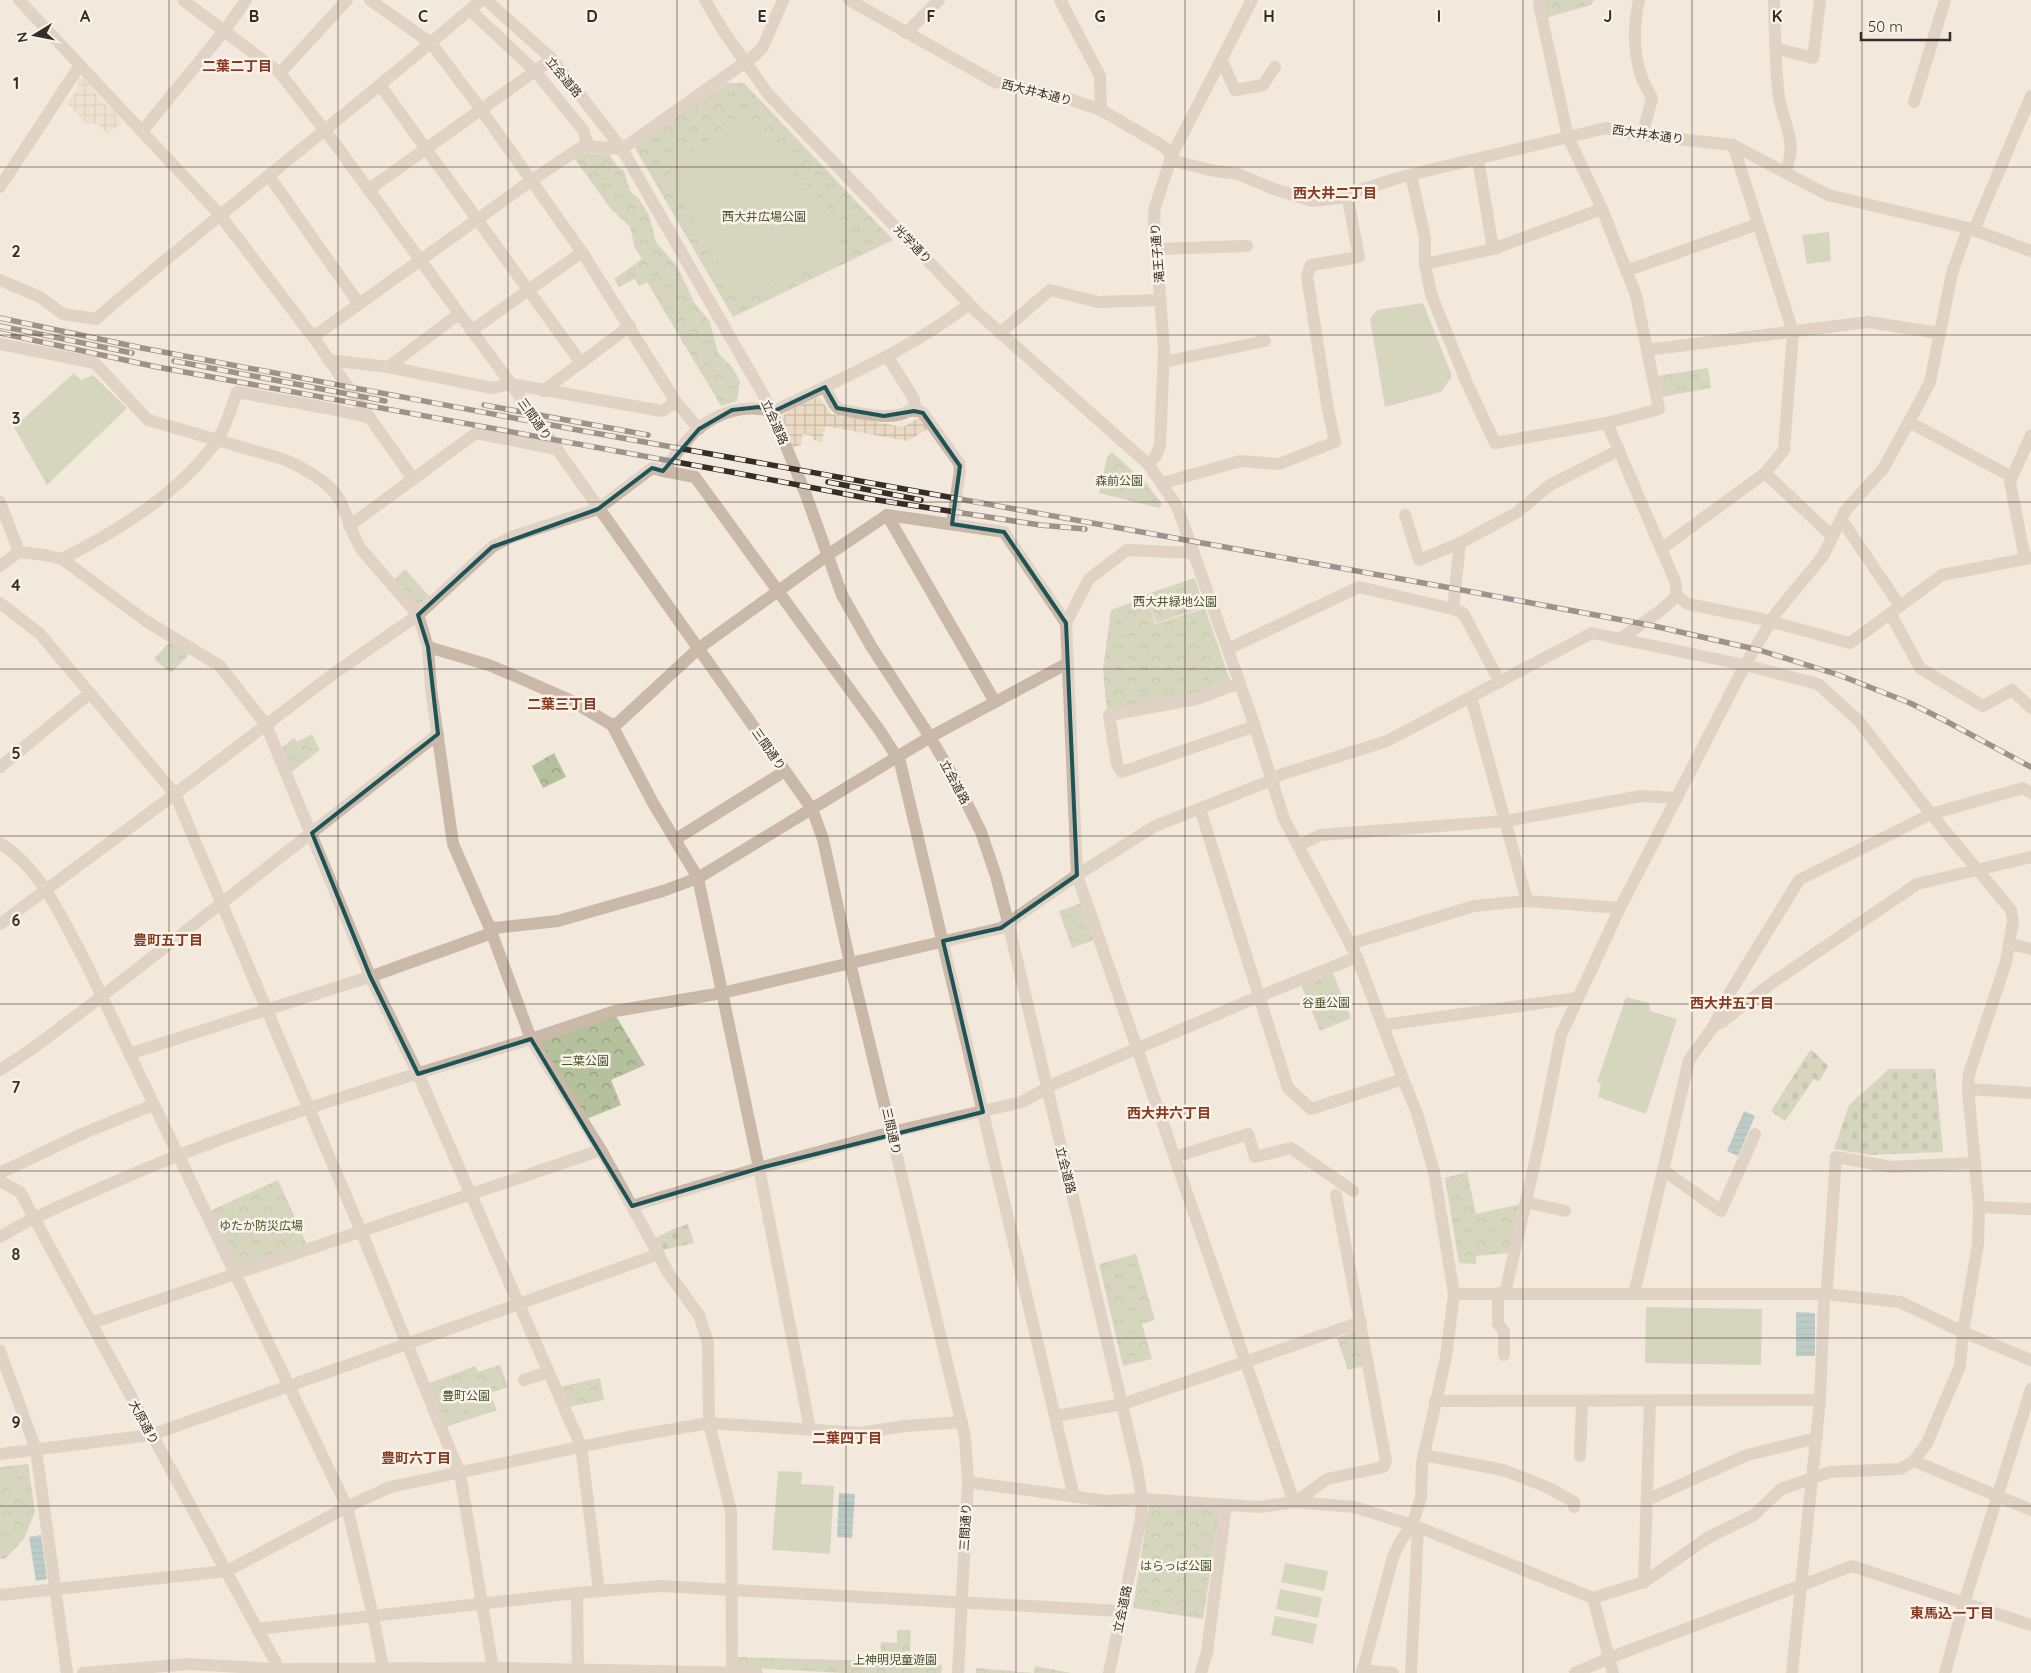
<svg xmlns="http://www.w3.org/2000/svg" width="2031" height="1673" font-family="Quicksand,'Noto Sans JP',sans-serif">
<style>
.forest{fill:url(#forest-crowns)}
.cemetery{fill:url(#cemetery-stones)}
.garden{fill:#b4c19c}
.plaza{fill:url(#plaza-grid)}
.water{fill:url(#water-rules)}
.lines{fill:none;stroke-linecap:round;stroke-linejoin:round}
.minor{stroke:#cab8a8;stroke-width:12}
.tertiary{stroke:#cab8a8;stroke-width:12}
.rail-casing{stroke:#372d28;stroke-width:5.5}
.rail{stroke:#faf2e9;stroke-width:4;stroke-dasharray:11;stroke-linecap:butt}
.marked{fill:none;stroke:#1e5458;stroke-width:4;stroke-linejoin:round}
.grid{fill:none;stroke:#372d28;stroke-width:1;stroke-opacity:0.55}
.labels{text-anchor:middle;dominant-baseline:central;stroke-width:5;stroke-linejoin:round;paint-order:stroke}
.street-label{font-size:12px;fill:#372d28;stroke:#faf2e9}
.park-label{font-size:12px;fill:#46552c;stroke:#faf2e9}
.neighbourhood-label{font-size:14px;font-weight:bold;fill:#863b22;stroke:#faf2e9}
.grid-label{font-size:16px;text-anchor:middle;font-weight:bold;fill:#372d28;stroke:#faf2e9;stroke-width:5;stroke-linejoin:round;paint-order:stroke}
</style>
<defs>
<pattern id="forest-crowns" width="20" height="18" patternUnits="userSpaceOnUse" patternTransform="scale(1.25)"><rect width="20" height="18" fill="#b4c19c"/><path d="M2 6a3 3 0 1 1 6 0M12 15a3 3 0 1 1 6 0" fill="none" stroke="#939d7f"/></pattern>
<pattern id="cemetery-stones" width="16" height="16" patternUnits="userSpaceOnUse" patternTransform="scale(1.25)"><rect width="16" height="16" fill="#b4c19c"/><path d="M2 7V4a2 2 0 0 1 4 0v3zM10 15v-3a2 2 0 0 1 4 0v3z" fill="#939d7f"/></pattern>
<pattern id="plaza-grid" width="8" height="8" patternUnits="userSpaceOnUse" patternTransform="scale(1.25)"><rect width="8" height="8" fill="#ead9c3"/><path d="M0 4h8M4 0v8" fill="none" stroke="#c9bba8"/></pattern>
<pattern id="water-rules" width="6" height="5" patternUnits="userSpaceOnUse" patternTransform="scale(1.25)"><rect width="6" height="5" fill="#7bacaf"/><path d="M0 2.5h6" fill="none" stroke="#668c8e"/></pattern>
</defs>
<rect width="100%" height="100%" fill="#f2e8dc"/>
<g class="forest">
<polygon points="1540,0 1594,0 1591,5 1542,19"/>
<polygon points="727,83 744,83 893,240 733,317 634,146"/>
<polygon points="581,153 609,154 618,167 624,171 630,191 639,199 649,215 656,242 677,266 694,302 710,322 718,353 732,367 740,381 737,401 721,406 647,282 639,286 635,279 619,287 614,279 642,259 635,248 630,227 610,208 574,158"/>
<polygon points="1708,368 1711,388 1661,397 1657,376"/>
<polygon points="1112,452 1147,484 1162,504 1159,508 1099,493 1107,457"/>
<polygon points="405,569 429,596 417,607 393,581"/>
<polygon points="1195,578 1204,607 1156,623 1148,599 1155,624 1205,608 1231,683 1185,699 1107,712 1103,669 1111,610 1147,597 1147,594"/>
<polygon points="169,643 176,643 189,651 187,657 171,673 154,659"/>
<polygon points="312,734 320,750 290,773 280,749 294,738 297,742"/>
<polygon points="554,753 566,777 543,788 532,766"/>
<polygon points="1081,903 1094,940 1072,948 1059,911"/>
<polygon points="1333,973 1351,1018 1320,1031 1301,985"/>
<polygon points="616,1016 645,1065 611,1080 621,1105 584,1120 539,1041"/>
<polygon points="1467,1172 1476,1214 1521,1204 1509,1253 1476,1256 1476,1264 1459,1263 1445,1178"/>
<polygon points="278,1180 307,1245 236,1268 210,1211"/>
<polygon points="1136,1254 1155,1320 1142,1324 1152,1359 1123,1366 1099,1264"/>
<polygon points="1357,1330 1363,1366 1348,1370 1337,1338"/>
<polygon points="500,1365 508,1387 490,1393 497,1410 445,1427 427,1384 475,1366 478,1372"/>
<polygon points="600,1378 604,1400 568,1407 559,1387"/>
<polygon points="28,1464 35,1512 24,1539 5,1559 0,1559 0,1467"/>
<polygon points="1149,1505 1220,1510 1203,1619 1133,1608"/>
<polygon points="897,1630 911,1630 909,1663 942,1665 941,1673 843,1673 737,1667 737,1657 880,1661 881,1642 897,1643"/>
<polygon points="1035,1666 1071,1673 976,1673 976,1668 1034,1673"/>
</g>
<g class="cemetery">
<polygon points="1811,1049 1828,1066 1819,1082 1814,1079 1785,1121 1771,1111"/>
<polygon points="1889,1069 1935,1069 1943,1152 1871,1155 1834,1149 1849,1105"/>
<polygon points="688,1224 694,1243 663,1250 656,1238 673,1229"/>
</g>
<g class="garden">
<polygon points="743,116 832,214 842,220 840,253 743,300 739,299 669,176 672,165"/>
<polygon points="1829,232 1831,261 1807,264 1802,235"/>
<polygon points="1423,303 1452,376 1441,392 1385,407 1370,319 1377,310"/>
<polygon points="74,373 81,380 93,375 127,408 47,485 14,427"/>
<polygon points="1626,997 1649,1003 1650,1011 1677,1019 1646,1114 1598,1097 1601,1084 1597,1082"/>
<polygon points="1646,1307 1762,1309 1761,1365 1645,1363"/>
<polygon points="482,1394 487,1407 470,1414 465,1401"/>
<polygon points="778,1471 802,1472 801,1484 834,1486 830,1554 772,1550"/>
<polygon points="1285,1563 1328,1571 1324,1591 1281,1582"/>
<polygon points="1280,1589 1322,1598 1318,1618 1276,1609"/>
<polygon points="1275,1616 1317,1624 1313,1644 1271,1635"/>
</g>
<g class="plaza">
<polygon points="83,78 87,83 89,81 91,88 109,108 113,107 116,111 115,113 122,122 107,135 98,124 86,124 67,103 78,88 78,79"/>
<polygon points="819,397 831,414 903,427 920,417 929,428 908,441 825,426 822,442 813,440 813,436 803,434 801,445 793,447 782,422 783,416 788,411"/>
</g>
<g class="water">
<polygon points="1744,1111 1755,1116 1738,1156 1727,1151"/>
<polygon points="1796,1312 1815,1313 1815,1356 1796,1356"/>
<polygon points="839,1493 855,1494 852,1538 837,1537"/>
<polygon points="41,1535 47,1579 36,1581 29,1537"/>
</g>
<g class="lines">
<g class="minor">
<polyline points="19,0 220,215 313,337 413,479"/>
<polyline points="370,0 431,43 477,104 582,252 676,402"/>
<polyline points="849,0 995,82 1069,99 1101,110 1163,146 1172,155"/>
<polyline points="1060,0 1100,76 1101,110"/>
<path d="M 1639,0 C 1633,27 1633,55 1643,81 C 1646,87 1650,93 1652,99 L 1642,135"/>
<path d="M 1774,0 C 1775,32 1775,65 1779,97 C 1783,124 1799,142 1785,172"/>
<polyline points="470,10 535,71 583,130 589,147"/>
<polyline points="906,33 939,0"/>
<polyline points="1775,48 1813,58 1820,0"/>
<polyline points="1222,61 1235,90 1263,85 1275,67"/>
<polyline points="280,73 347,0"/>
<polyline points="380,85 581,363"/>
<polyline points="1914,102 1945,0"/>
<polyline points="143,130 225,30 246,0"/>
<polyline points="1478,159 1493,249"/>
<polyline points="1411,175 1425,238 1425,264 1431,294 1466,381 1495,443 1607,423 1659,409 1636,295 1602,209 1568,137 1539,5 1540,0"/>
<polyline points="269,176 359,304"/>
<polyline points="0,187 80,65"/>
<polyline points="368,190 552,59"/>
<polyline points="1974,230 2031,96"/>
<polyline points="1157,249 1247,246"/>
<polyline points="1425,264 1493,249 1602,209"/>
<polyline points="1626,271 1758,224"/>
<path d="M 0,280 L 40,297 L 63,314 L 96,319 C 222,210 355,109 481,0"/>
<polyline points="471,331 582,252"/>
<polyline points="1000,333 1050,290 1098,302 1161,300"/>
<polyline points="313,337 532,180 583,146 622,149"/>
<path d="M 0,344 L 95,363 L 148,420 L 283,459 C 300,466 330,482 339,499 C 348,515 351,533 361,549 L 418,615 L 428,647 L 431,688 L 453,844 L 489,926 L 531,1039 L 601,1150 L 669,1274 L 699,1315 L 708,1343 L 709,1423 L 731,1511 L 732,1673"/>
<polyline points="1647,350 1868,322 1939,333"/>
<polyline points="328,360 388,367 459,314"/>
<polyline points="1164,362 1265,341"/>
<polyline points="388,367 492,388 511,384 662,411 676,402 699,429"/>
<polyline points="543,391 630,326"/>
<polyline points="909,411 919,411 923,413 959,463 960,470 952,524"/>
<polyline points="1909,422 2012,477 2010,482 2025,559"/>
<polyline points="1607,423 1675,581 1677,596 1688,604 1762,619 1850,643 1942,575 2031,558"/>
<polyline points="1148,464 1177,506 1252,718 1284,819 1357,957 1403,1079 1417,1113 1434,1172 1454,1294 1446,1357 1422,1463 1421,1498 1412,1525 1400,1542 1393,1557 1362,1673"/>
<polyline points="663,471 695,477 880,731 900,762 1074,1497"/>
<polyline points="1765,473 1833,537"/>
<polyline points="2012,477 2031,435"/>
<polyline points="1163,483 1240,461 1279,464 1335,442 1327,404 1307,276 1311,265 1359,257 1347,194"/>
<polyline points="0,502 19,552"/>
<polyline points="887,515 995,702"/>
<polyline points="1405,515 1419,560 1460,543 1516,513 1550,485 1619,450"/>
<polyline points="1841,519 1900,606"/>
<polyline points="349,526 476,433 556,449"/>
<polyline points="1661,549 1765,473 1784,450 1793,332 1733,145"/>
<path d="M 62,559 C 119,530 178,494 216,442 C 226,428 231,408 237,392 L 326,408 L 367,417"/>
<polyline points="0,566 19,552 45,555 62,559 146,621 220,666 266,725 370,976 418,1074 581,1446 599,1591"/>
<polyline points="0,603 40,634 175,794 361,1231 460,1474 493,1668"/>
<polyline points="1453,609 1460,543"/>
<polyline points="1890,613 1920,668 1983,706 2012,690 2031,708"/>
<polyline points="1620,639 1660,611 1677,596"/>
<polyline points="428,647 489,665 522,679 572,701 612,725 653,803 698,878 759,1168 810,1429"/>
<polyline points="1228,649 1359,587 1453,609 1463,613 1500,682"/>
<polyline points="1240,683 1197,699 1109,715 1117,764 1122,772 1255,726"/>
<polyline points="1471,697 1527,901"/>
<polyline points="612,725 618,723 699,648 828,555 887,515 1004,532 1066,623"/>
<polyline points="0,767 89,694"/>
<polyline points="1200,809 1288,1088 1311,1109 1403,1079"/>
<polyline points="676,839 785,771"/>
<path d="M 0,843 C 42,869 62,919 85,961 L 347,1507 L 373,1616 L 384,1673"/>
<polyline points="1298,846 1320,835 1506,821 1641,796 1677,798"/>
<path d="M 0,924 L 175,794 L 333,674 L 418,615 L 492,547 L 511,537 L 598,509 L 652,468 L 663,471 C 674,458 687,438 699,428 C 720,412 747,403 772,412"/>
<polyline points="489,926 495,928 558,921 663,891 698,878 930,737 1066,664"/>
<polyline points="1350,944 1474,906 1527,901 1620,908"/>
<polyline points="2010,944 2031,949"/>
<polyline points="1383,1025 1577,998"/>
<polyline points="1714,1026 1726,999 1799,880 1931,814 2023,788 2031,793"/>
<polyline points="129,1054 375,975 492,933"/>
<polyline points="0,1070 32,1049 101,997 438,734"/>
<polyline points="1968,1089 2031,1093"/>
<polyline points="1175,1157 1248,1134 1255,1157 1291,1148 1353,1191"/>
<polyline points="1663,1170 1721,1211 1755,1134"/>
<polyline points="0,1173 84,1133 153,1105"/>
<polyline points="0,1181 20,1192 276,1663 276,1673"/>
<polyline points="1526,1202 1565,1211"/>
<polyline points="632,1206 759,1168 892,1132 1022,1102 1054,1084 1260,996 1357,957"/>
<polyline points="1979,1207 2031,1209"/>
<path d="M 0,1237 C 38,1214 79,1198 119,1180 C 253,1122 392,1081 531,1039"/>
<polyline points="1498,1293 1498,1324 1504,1332 1504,1355"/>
<polyline points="1505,1293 1540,1140 1561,1035 1620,908 1745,665 1818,684 1858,720 1931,814 2011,910 2013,921 2006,962 1969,1074 1968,1089 1979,1207 1978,1244 1963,1332 1960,1366 1927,1443 1914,1461 1900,1469 1830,1472 1781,1489 1754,1515 1709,1537 1644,1582 1593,1598"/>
<polyline points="91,1323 601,1150"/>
<polyline points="1963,1332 2031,1360"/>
<polyline points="0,1351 36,1450 67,1673"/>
<polyline points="524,1380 549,1372"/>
<polyline points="1435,1401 1820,1400"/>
<polyline points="1056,1416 1123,1404 1361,1322"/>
<polyline points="0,1454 151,1435 659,1254"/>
<polyline points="1423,1455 1503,1470 1547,1487 1574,1502 1574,1507"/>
<polyline points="1580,1456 1582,1402"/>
<polyline points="1914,1461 2031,1510"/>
<polyline points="968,1482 1107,1501 1142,1499 1259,1507 1294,1502 1354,1507 1418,1527 1593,1598 1613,1673"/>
<polyline points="1647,1500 1747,1455 1817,1438"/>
<polyline points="1296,1502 1327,1479 1383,1467 1386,1461 1336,1195"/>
<polyline points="1644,1582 1650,1402"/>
<polyline points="577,1593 578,1673"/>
<polyline points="0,1595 227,1571 347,1507 390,1487 628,1437 709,1423 860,1433 905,1426 962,1422"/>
<polyline points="257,1629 577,1593 660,1586 1121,1611"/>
<polyline points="1362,1670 1393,1673"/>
<polyline points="83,1673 188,1664 276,1669 493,1668 757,1673"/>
<polyline points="1201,1673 1207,1652 1226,1505"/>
<polyline points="1411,1673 1418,1527"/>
<polyline points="1575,1673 1609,1658 1852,1566 2031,1625"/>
<polyline points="1792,1673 1820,1400 1824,1300 1827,1288 1836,1157 1891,1167 1974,1163"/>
<polyline points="1945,1673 1964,1603 2031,1389"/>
</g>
<g class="tertiary">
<polyline points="183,0 280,73 333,141 511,384 812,809 823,839 850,963 965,1437 968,1482 958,1673"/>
<polyline points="486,0 552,59 622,149 764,396 772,412 806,495 842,595 871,646 930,737 957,783 981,832 996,876 1008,922 1137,1468 1142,1499 1141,1518 1109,1673"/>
<polyline points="705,0 724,32 768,94 978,313 1148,464 1156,456 1160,445 1164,350 1154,217 1155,207 1172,155 1252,0"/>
<polyline points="622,149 754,56 763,47 783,0"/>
<polyline points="1170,160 1210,170 1238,174 1274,189 1312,201 1340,198 1347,194 1405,176 1606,128 1642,135 1733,145 1828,195 1968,228 2031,251"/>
<path d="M 825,387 L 834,404 L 839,409 C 859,413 900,424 915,406 L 914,399 L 887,356"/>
<path d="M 772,412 C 839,379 911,350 969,304"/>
<polyline points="1194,553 1127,550 1089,579 1066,623 1077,875 1294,1502"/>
<polyline points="531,1039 615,1011 722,993 1001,928 1077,875 1155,826 1272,780 1280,775 1387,741 1592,633 1745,665 1776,613 1823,556 1845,511 1883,469 1909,422 1930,382 1952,273 1968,228"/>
<polyline points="1454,1294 1825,1294 1900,1302 1963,1332"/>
<polyline points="1634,1294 1689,1060 1714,1026 1722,1022 1769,985 1917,884 2031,857"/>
</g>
<defs>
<g id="rail">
<polyline points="0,318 142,348 578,430 1451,588 1654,626 1759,650 1839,675 1910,703 1942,719 2031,767"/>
<polyline points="0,326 132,353"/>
<polyline points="0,333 157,367 731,472 871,499 1040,525 1085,529"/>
<polyline points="174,361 385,401"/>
<polyline points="484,405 648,435"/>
<polyline points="828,482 921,500"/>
</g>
</defs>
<use href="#rail" class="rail-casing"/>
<use href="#rail" class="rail"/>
</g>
<path d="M0 0H2031V1673H0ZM 825,387 L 837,408 L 884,416 L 914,411 L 923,413 L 960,466 L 952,524 L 1004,532 L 1066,623 L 1077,875 L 1001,928 L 943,941 L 983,1112 L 764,1167 L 632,1206 L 531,1039 L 418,1074 L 370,976 L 312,833 L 438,734 L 428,647 L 418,615 L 492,547 L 598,509 L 652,468 L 663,471 L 699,429 L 732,410 L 759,407 L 772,412 Z" fill="#f2e8dc" fill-opacity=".55" fill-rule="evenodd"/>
<path class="marked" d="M 825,387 L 837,408 L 884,416 L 914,411 L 923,413 L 960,466 L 952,524 L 1004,532 L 1066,623 L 1077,875 L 1001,928 L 943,941 L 983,1112 L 764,1167 L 632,1206 L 531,1039 L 418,1074 L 370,976 L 312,833 L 438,734 L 428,647 L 418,615 L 492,547 L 598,509 L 652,468 L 663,471 L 699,429 L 732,410 L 759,407 L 772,412 Z"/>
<path class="grid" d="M 169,0 L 169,1673M 338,0 L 338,1673M 508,0 L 508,1673M 677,0 L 677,1673M 846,0 L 846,1673M 1016,0 L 1016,1673M 1185,0 L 1185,1673M 1354,0 L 1354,1673M 1523,0 L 1523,1673M 1692,0 L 1692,1673M 1862,0 L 1862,1673M 0,167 L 2031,167M 0,335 L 2031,335M 0,502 L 2031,502M 0,669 L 2031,669M 0,836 L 2031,836M 0,1004 L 2031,1004M 0,1171 L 2031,1171M 0,1338 L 2031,1338M 0,1506 L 2031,1506"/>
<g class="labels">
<g class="street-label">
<text transform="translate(564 77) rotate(50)">立会道路</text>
<text transform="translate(1037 92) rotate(14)">西大井本通り</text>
<text transform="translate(1648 134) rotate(8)">西大井本通り</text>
<text transform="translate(913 244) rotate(46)">光学通り</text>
<text transform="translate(1157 253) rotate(-95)">滝王子通り</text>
<text transform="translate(535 419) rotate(55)">三間通り</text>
<text transform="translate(775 422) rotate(66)">立会道路</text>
<text transform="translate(769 749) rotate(55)">三間通り</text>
<text transform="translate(955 782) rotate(62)">立会道路</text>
<text transform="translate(892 1131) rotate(77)">三間通り</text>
<text transform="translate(1066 1170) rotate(76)">立会道路</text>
<text transform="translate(144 1422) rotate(62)">大原通り</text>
<text transform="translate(965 1527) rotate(-87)">三間通り</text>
<text transform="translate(1122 1609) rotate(-78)">立会道路</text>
</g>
<g class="park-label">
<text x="764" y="216">西大井広場公園</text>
<text x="1119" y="480">森前公園</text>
<text x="1175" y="601">西大井緑地公園</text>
<text x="1326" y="1002">谷垂公園</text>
<text x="585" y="1060">二葉公園</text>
<text x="261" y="1225">ゆたか防災広場</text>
<text x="466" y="1395">豊町公園</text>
<text x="1176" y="1565">はらっぱ公園</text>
<text x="895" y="1659">上神明児童遊園</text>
</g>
<g class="neighbourhood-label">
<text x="237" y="66">二葉二丁目</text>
<text x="1335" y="193">西大井二丁目</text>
<text x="562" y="704">二葉三丁目</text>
<text x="168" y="940">豊町五丁目</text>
<text x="1732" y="1003">西大井五丁目</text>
<text x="1169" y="1113">西大井六丁目</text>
<text x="847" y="1438">二葉四丁目</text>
<text x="416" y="1458">豊町六丁目</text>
<text x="1952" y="1613">東馬込一丁目</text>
</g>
</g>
<g class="grid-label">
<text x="85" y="22">A</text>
<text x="254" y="22">B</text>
<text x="423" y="22">C</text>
<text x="592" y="22">D</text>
<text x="762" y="22">E</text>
<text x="931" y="22">F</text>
<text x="1100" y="22">G</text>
<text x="1269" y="22">H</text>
<text x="1439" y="22">I</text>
<text x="1608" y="22">J</text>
<text x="1777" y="22">K</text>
<text x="16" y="89">1</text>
<text x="16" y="257">2</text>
<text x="16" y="424">3</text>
<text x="16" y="591">4</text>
<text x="16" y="759">5</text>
<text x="16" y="926">6</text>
<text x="16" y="1093">7</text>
<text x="16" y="1260">8</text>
<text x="16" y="1428">9</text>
</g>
<g transform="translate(35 35) rotate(260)" stroke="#faf2e9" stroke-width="4" paint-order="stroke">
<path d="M0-4L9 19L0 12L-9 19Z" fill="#372d28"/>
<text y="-8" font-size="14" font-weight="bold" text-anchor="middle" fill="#372d28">N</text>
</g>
<path d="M1861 32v8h89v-8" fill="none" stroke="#372d28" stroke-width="2.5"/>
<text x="1868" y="32" font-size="15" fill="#372d28" stroke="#faf2e9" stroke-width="4" paint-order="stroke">50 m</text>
</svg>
